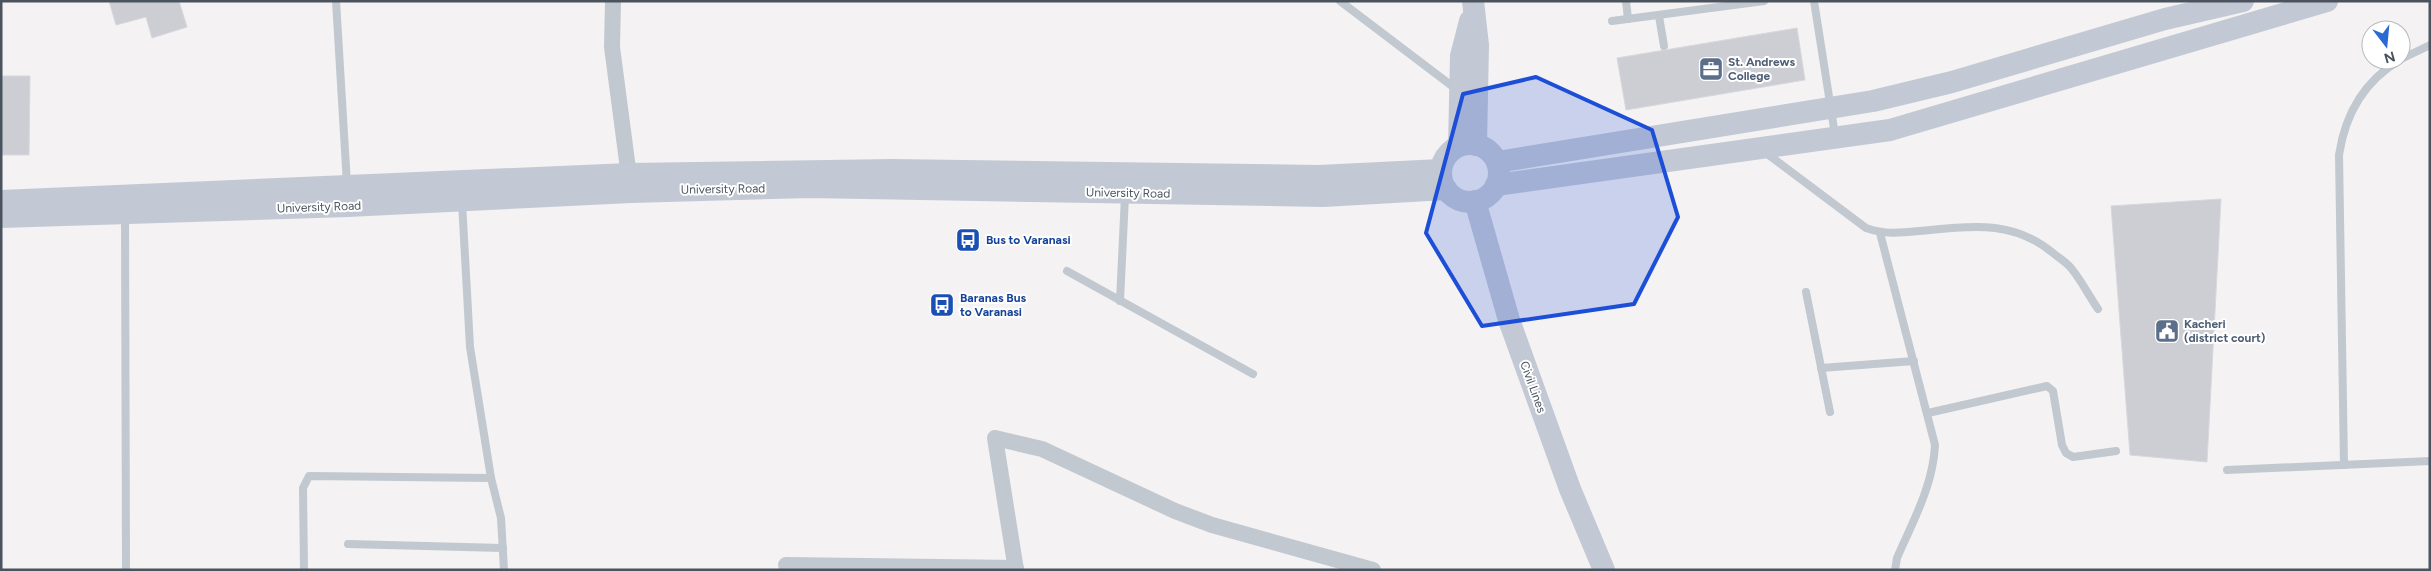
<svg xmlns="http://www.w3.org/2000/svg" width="2431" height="571" font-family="Figtree,sans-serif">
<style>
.building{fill:#ccced4;stroke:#d7d8dd}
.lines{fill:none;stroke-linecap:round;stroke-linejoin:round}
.service{stroke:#c1c8cf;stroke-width:8}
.minor{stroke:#c1c8cf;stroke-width:16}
.secondary{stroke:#c2c9d4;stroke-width:22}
.marked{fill:#1d4ed8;fill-opacity:0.2;stroke:#1d4ed8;stroke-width:4;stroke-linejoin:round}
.labels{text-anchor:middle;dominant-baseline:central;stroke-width:4;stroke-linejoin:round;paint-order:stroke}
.service-label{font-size:12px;font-weight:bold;fill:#4e5e75;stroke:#fff;text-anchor:start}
.street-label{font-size:12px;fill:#4b545e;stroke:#fff}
.transit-label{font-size:12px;font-weight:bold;fill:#164399;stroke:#fff;text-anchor:start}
</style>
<rect width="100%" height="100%" fill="#f4f2f2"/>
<g class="building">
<polygon points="109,1 179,1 187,27 152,38 146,17 116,25"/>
<polygon points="1797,28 1805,80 1626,110 1617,58"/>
<polygon points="1,76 30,76 29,155 1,155"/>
<polygon points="2221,199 2207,462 2130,455 2111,206"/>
</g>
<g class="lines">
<g class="service">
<polyline points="336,1 347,184"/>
<polyline points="1340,1 1456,89"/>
<polyline points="1626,1 1628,19"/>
<polyline points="1814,1 1835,135"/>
<polyline points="1659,16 1664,46"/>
<polyline points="1612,21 1764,1"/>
<polyline points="2401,59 2430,45"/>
<path d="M 1766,153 L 1866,228 C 1888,236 1907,232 1930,230 C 1976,225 2016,222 2053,253 C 2059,258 2066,262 2071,268 C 2081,280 2089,296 2098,309"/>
<polyline points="462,202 470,347 491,478 501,518 504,570"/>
<polyline points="125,216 126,570"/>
<path d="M 1880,233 L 1935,445 C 1933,486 1913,521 1897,558 L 1895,570"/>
<polyline points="1067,271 1253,374"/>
<polyline points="1806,292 1830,412"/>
<polyline points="1120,301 1125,196"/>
<polyline points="1821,368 1914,361"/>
<polyline points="1928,413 2047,386 2053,391 2062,445 2066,453 2073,457 2116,451"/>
<path d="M 2344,465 L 2339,155 C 2345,115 2364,81 2400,60"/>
<polyline points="2227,470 2430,461"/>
<polyline points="348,544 503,548"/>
<polyline points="304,570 303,488 309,476 491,478"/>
</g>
<g class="minor">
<polyline points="613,1 612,47 630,184"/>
<polyline points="786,565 1016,568"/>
<polyline points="1016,570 995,438 1042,449 1175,511 1212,525 1373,570"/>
</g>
<g class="secondary">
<polyline points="1473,1 1478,45 1476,145"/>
<circle cx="1470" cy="173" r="29"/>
<polyline points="1459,146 1461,56 1470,21"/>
<polyline points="1497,162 1873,101 1952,82 2165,19 2243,1"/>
<polyline points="1496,185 1890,130 2327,1"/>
<polyline points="1,201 629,174 892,170 1319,176 1441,170"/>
<polyline points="1475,201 1509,320 1570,489 1604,570"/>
<polyline points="1,217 348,206 631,192 809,187 1323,196 1446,189"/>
</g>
</g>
<path class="marked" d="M 1536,77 L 1652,130 L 1678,217 L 1634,304 L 1482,326 L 1426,233 L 1463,94 Z"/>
<defs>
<symbol id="office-square" viewBox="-11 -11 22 22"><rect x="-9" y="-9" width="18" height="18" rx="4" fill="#5c6f8a" stroke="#fff"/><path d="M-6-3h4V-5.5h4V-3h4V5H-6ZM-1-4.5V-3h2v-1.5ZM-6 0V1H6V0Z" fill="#fff"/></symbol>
<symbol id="bus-square" viewBox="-11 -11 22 22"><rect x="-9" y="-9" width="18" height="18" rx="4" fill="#1a4fb4" stroke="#fff"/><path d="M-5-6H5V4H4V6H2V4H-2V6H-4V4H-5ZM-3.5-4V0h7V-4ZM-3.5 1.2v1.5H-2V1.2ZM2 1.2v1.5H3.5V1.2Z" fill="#fff"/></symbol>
<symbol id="civic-square" viewBox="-11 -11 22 22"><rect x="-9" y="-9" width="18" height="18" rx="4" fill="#5c6f8a" stroke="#fff"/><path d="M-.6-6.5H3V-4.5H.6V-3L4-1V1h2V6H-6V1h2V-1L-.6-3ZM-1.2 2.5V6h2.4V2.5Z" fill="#fff"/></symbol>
</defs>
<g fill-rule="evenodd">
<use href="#office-square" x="1697" y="55" width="28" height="28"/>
<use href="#bus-square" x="954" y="226" width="28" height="28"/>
<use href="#bus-square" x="928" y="291" width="28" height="28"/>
<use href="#civic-square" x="2153" y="317" width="28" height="28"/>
</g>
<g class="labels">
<g class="service-label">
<text x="1728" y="62">St. Andrews<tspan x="1728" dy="14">College</tspan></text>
<text x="2184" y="324">Kacheri<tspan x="2184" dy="14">(district court)</tspan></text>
</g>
<g class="street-label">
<text transform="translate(723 189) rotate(-1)">University Road</text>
<text transform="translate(1128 193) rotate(1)">University Road</text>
<text transform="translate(319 207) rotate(-2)">University Road</text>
<text transform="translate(1533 387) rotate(70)">Civil Lines</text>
</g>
<g class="transit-label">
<text x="986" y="240">Bus to Varanasi</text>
<text x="960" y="298">Baranas Bus<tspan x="960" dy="14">to Varanasi</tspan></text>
</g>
</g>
<rect width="2431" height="571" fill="none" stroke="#4b545e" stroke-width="5"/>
<g transform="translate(2386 45) rotate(164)"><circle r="24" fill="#ffffff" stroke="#b7bbbf"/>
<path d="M0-4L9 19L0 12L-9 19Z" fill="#2a6ad6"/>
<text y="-8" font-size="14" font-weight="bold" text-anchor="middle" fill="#4b545e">N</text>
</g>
</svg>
